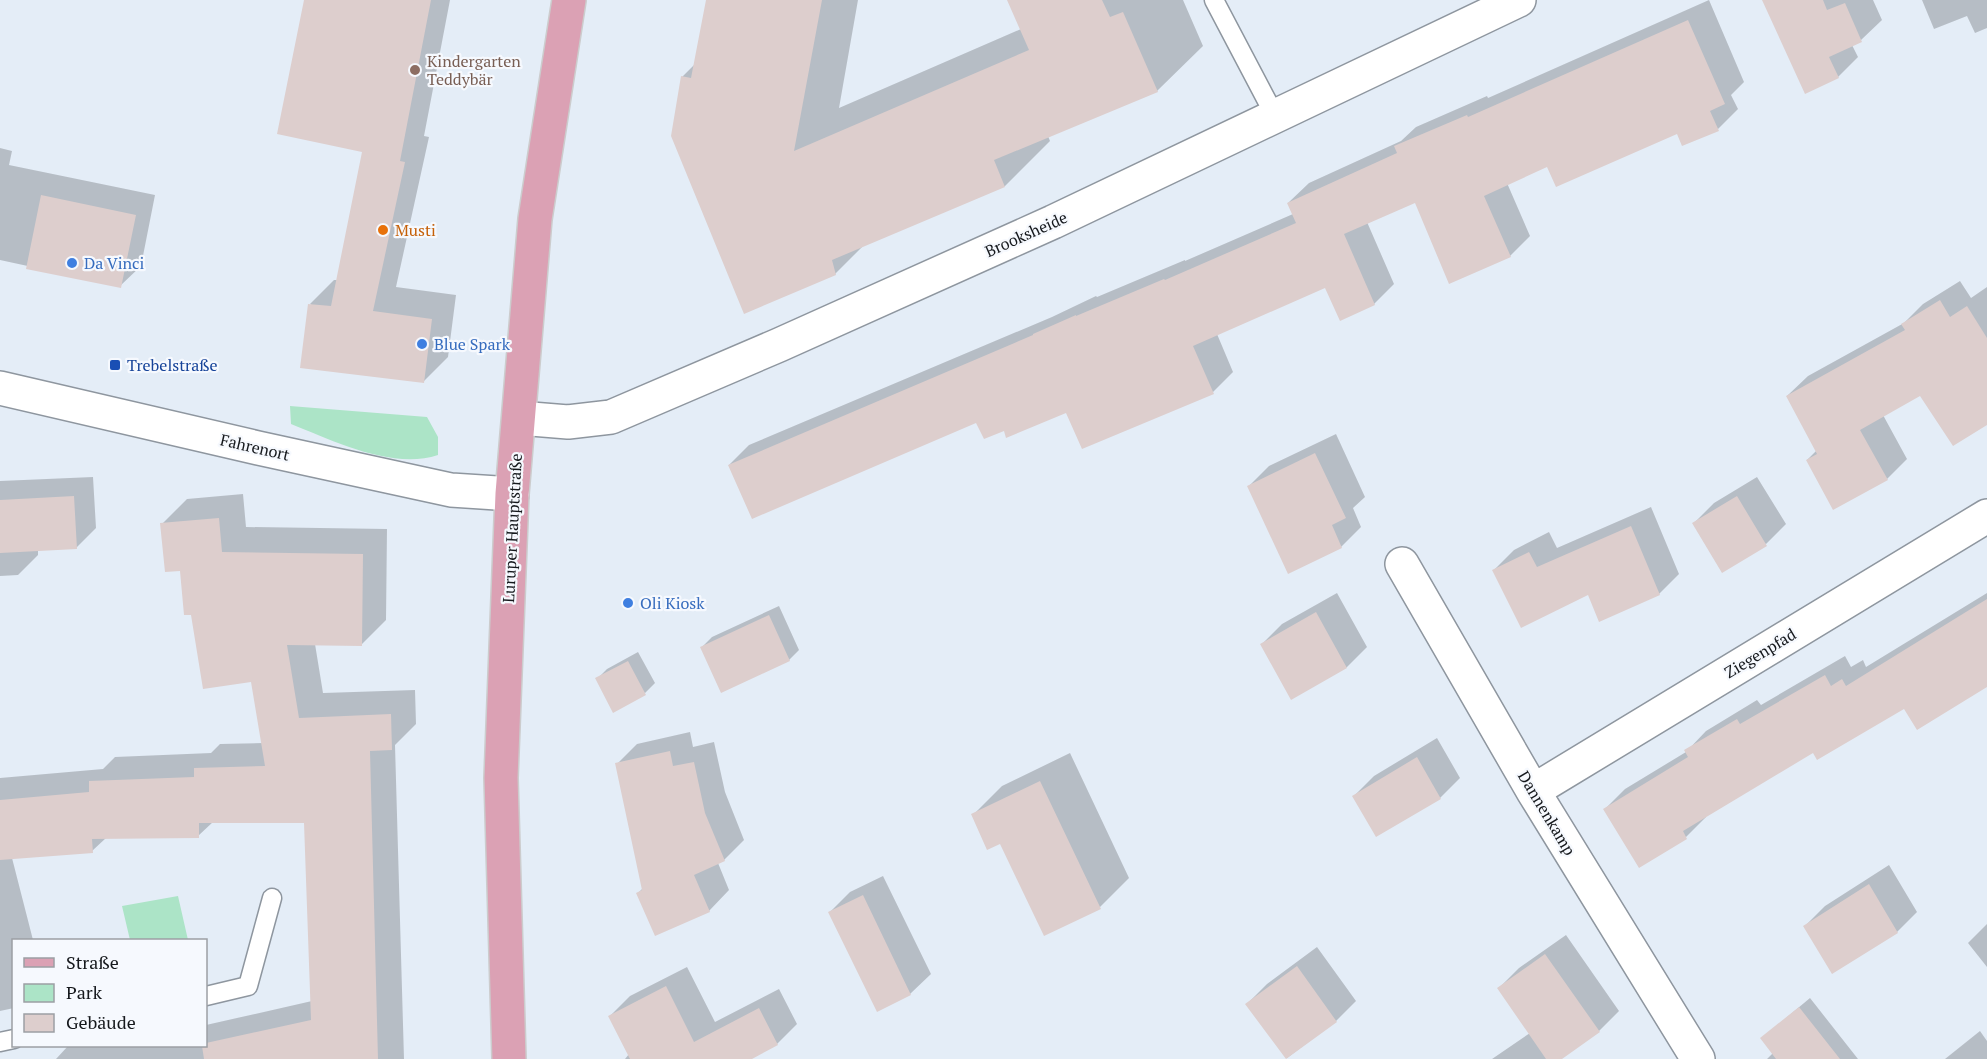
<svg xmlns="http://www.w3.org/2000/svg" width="1987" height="1059" viewBox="0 0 1987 1059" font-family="'PT Serif',serif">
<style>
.green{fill:#ace4c7}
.shadow{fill:#0003}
.building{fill:#ddcecd}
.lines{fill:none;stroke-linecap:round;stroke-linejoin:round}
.service-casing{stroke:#8e969f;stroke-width:21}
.minor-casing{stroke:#8e969f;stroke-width:36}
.tertiary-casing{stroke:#8e969f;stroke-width:36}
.primary-casing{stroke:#cccccd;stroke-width:36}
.service{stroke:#fff;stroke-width:18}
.minor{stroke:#fff;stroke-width:33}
.tertiary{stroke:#fff;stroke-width:33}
.primary{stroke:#dba1b4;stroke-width:33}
.education-dot{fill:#8d6e63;stroke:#f6f9fe;stroke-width:2}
.food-dot{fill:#e8710a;stroke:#f6f9fe;stroke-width:2}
.shop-dot{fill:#3f7fe0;stroke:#f6f9fe;stroke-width:2}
.transit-dot{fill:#1a4fb4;stroke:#f6f9fe;stroke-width:2}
.labels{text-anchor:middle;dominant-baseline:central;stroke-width:4.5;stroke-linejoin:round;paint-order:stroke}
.education-label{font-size:16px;fill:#785e54;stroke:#f6f9fe;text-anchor:start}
.food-label{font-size:16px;fill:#c56008;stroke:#f6f9fe;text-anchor:start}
.street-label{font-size:16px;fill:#15181c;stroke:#f6f9fe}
.shop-label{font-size:16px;fill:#366cbe;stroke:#f6f9fe;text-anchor:start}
.transit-label{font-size:16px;fill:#164399;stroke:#f6f9fe;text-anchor:start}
</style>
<rect width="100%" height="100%" fill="#e4edf7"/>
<path class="green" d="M290,406L427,417L438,437V455C392,470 334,441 291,424Z
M178,896L188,940H130L122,906Z"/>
<path class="shadow" d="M305,0H450L424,136L429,137L396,287L456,295L448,357L423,382L310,304L334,280H337L364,151Z
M707,0H858L839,108L1021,29L1009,0H1183L1203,46L1157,91L1048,136L1050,141L1005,186L864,245L835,274L682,77L696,63Z
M1709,0L1744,82L1731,95L1738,109L1718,129L1678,132L1548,165L1507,183L1530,236L1510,256L1415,201L1367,222L1394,284L1374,304L1326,286L1217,334L1233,372L1213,392L1067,411L1005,429L977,421L729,465L749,445L1052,317L1096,296L1097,297L1185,260V261L1293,214L1288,203L1309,183L1401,141L1416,127L1487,96L1488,98Z
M1764,0H1873L1882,20L1861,40L1852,45L1858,57L1838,77Z
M1922,0H1987V28L1975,33L1967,16L1934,29Z
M0,148L12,151L9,165L155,195L141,266L120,286L0,260Z
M1960,281L1971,298L1987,287V423L1921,393L1883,415L1907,459L1887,479L1807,460L1817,450L1787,396L1808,376L1904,323L1923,304Z
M1336,434L1365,497L1353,508L1361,527L1341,547L1249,486L1269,466Z
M93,477L96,528L76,548L38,550V555L18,575L0,576V481Z
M1757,477L1786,524L1766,544L1694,523L1714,503Z
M243,494L246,527L387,529L386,620L361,645L315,644L323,693L415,690L416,724L395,745L404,1059H56L68,1046H206V1025L312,1001L305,821L213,822L198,836L106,838L92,851L12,858L33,940H14V1008L0,1011V778L103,769L115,757L211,753L220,744L263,743L253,680L192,613L182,569L162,524L187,499Z
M1651,507L1679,574L1659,594L1588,593L1494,570L1514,550L1549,532L1557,548Z
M1337,593L1367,647L1347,667L1291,698L1262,644L1282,624Z
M1987,593V685L1905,707L1814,751L1705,816L1706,817L1686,837L1605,809L1625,789L1686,752L1706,731L1757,700L1761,705L1845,656L1851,667L1863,660L1866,667Z
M779,606L799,650L789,660L702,647L712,637Z
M638,652L655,683L645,693L597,679L607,669Z
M690,732L693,747L714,742L725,792L744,840L724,860L718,863L729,890L709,911L638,893L643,888L617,764L637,744Z
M1437,738L1460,778L1440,798L1354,796L1374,776Z
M1070,753L1129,878L1100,907L1045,934L1000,842L973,815L1002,786Z
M1889,865L1917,912L1897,932L1833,972L1805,926L1825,906Z
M883,876L931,974L910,994L830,912L850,892Z
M1987,924V967L1968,943Z
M1566,935L1619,1011L1599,1031L1559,1059H1492L1530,1033L1499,988L1519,968Z
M1317,947L1356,1001L1336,1021L1287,1058L1247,1004L1267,984Z
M687,967L715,1022L779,989L797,1024L777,1044L748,1059H625L629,1054L610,1016L630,996Z
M1810,998L1858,1059H1767L1773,1053L1762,1038Z
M1980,1031L1987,1041V1059H1945Z"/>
<path class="building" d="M304,0H431L400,161L405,162L373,311L432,319L424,383L300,368L308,304L331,306L362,152L277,134Z
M706,0H822L794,151L1029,50L1007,0H1102L1110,17L1123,12L1158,92L994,160L1005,187L832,260L836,275L744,314L671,136L681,76L691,78Z
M1762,0H1823L1827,10L1845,3L1862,42L1829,57L1839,78L1805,94Z
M1688,20L1725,104L1710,111L1719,131L1682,146L1677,134L1556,187L1547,167L1484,196L1511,257L1449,284L1415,203L1344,234L1375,305L1340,321L1325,288L1193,346L1214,394L1082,449L1066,413L1006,438L1004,431L984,439L976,423L752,519L728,465L1033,335V334L1076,315V316L1164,279L1165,280L1296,223L1287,203L1397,153L1394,146L1467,115L1468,117Z
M41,195L136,215L121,288L26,269Z
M1940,300L1950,317L1967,306L1987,338V425L1953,446L1920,396L1860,430L1888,480L1833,510L1806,460L1817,454L1786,396L1905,330L1901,324Z
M1315,453L1346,518L1332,525L1342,548L1288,574L1247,486Z
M74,496L77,549L0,553V500Z
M1737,496L1767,546L1722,573L1692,523Z
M219,518L222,552L363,554L362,646L287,645L299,718L391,714L392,750L370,751L378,1059H204L202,1046H206V1043L311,1020L304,823H199V838L92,839L93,853L0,860V800L89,792V781L194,777V768L265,766L251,682L203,689L191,615H184L180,571L165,572L160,523Z
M1631,526L1660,595L1599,622L1588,595L1521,628L1492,570L1529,552L1537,567Z
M1987,599V687L1917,730L1904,709L1817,760L1813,753L1683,831L1687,839L1639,868L1603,809L1688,757L1684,750L1737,719L1740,724L1825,675L1831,686L1842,679L1846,686Z
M1316,612L1347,668L1291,700L1260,644Z
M769,615L790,661L721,693L700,647Z
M628,661L646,695L613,713L595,678Z
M670,751L673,766L694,762L705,813L725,861L694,875L710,912L655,936L636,893L642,890L615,763Z
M1417,757L1441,799L1376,837L1352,796Z
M1040,781L1101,909L1044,936L1000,844L987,850L971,814Z
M1869,884L1898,933L1832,974L1803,926Z
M863,895L911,995L877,1012L828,912Z
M1545,954L1600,1032L1562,1059H1546L1497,988Z
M1297,966L1337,1022L1286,1059L1245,1004Z
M666,986L694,1042L759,1008L778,1045L752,1059H630L608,1016Z
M1799,1007L1840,1059H1776L1760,1038Z"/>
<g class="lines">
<g class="service-casing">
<path id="service" d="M1214,0L1275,116
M206,996L248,986L272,898
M0,1042L14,1039"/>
</g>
<g class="minor-casing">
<path id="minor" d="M519,418L568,422L611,417L779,345L1053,222L1519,0
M1402,564L1533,791L1698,1059
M1533,791L1987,516"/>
</g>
<g class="tertiary-casing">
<path id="tertiary" d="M0,388L258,448L451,490L512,494"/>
</g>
<g class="primary-casing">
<path id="primary" d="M509,1059L501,778L512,494L535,219L569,0"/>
</g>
<use href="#service" class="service"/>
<use href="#minor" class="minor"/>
<use href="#tertiary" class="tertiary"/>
<use href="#primary" class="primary"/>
</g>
<circle class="education-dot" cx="415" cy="70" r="6"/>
<circle class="food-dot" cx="383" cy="230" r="6"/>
<g class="shop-dot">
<circle cx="72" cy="263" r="6"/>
<circle cx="422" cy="344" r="6"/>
<circle cx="628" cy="603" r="6"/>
</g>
<rect class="transit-dot" x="109" y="359" width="12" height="12" rx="3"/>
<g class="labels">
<g class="education-label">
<text x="427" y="61">Kindergarten<tspan x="427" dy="18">Teddybär</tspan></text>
</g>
<g class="food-label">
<text x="395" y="230">Musti</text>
</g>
<g class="street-label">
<text transform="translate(1026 234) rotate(-24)">Brooksheide</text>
<text transform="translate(255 447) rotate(13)">Fahrenort</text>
<text transform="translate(512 528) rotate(-87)">Luruper Hauptstraße</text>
<text transform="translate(1760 653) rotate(-31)">Ziegenpfad</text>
<text transform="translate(1547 813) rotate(59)">Dannenkamp</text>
</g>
<g class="shop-label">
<text x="84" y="263">Da Vinci</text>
<text x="434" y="344">Blue Spark</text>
<text x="640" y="603">Oli Kiosk</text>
</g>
<g class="transit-label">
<text x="127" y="365">Trebelstraße</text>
</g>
</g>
<rect x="12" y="939" width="195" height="108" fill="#f6f9fe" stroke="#9c9fa4" stroke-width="1.5"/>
<rect x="24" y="958" width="30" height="9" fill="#dba1b4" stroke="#9c9fa4" stroke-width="1.5"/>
<text x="66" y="969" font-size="18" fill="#15181c">Straße</text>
<rect x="24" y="984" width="30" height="18" fill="#ace4c7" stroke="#9c9fa4" stroke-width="1.5"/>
<text x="66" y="999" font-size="18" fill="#15181c">Park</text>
<rect x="24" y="1014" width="30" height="18" fill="#ddcecd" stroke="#9c9fa4" stroke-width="1.5"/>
<text x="66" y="1029" font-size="18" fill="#15181c">Gebäude</text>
</svg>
